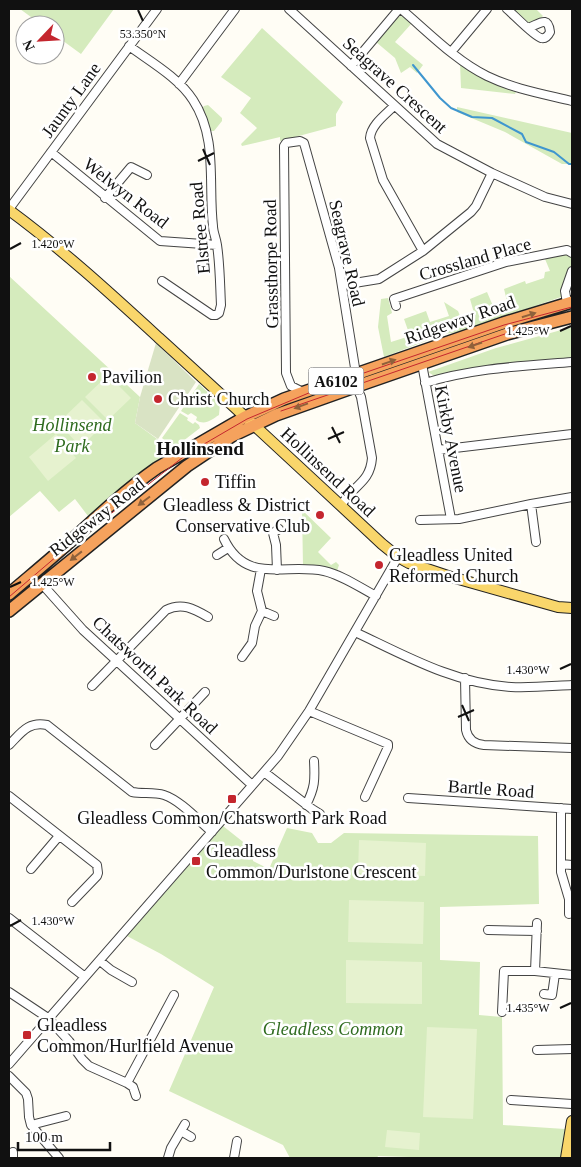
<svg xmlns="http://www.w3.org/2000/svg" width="581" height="1167" viewBox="0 0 581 1167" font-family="'Times New Roman',serif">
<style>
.green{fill:#d5ebbd}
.cemetery{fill:#d9e3c4}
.pitch{fill:#e6f2cf}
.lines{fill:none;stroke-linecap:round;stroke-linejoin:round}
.stream{stroke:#3f96cf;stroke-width:2}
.minor-casing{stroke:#444;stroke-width:10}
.major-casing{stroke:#222;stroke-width:12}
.highway-casing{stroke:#222;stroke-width:14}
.minor{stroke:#fff;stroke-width:8}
.major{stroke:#f9d66b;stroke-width:10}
.highway{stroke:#f5a25d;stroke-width:11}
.tram{stroke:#c4262e;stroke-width:1}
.oneway{fill:#8e613b}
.ticks{fill:none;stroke:#111;stroke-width:2}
.poi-dot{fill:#c4262e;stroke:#fff;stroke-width:2}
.labels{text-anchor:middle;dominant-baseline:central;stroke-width:5;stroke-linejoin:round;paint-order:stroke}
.shield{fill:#fff;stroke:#585858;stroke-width:1}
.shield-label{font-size:16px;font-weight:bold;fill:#111}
.street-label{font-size:18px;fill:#111;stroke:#fff}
.poi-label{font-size:18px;fill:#111;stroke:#fff;text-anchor:start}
.park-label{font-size:18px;font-style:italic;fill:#2f6b1f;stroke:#fff}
.neighbourhood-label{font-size:19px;font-weight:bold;fill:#111;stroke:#fff}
.ticks-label{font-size:12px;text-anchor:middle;fill:#111;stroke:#fff;stroke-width:5;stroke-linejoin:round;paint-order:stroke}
</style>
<rect width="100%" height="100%" fill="#fffdf5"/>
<path class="green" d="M20,9H114L81,54L55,35V25H42Z
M513,9H536L543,16L541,18L529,23Z
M401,16L405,17L412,23L395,42L423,65L417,73L410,67L401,73L395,58L376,42L396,18Z
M262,28L343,102L336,114V126L280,141V137L242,146L241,144L257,128L240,113L251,98L221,77Z
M460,63L517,90L515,94L461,88Z
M208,105L222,118V121L214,131H211L209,129L202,109L204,106Z
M457,107L572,133V164H562L505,132L457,112Z
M569,252L572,254V264L564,279L561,297L459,332L444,334L384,357L378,327L381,299L388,298L392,313L387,316L391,342L410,336L404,319L426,311L430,322L449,316L444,302L458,311L460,316L474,313L470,299L487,292L493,306L507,301L504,289L525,281L526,284L544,278L545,272L550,271L545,259Z
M9,276L140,397L135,423L171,449L88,516L75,499L59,512L40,491L9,517Z
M572,327V358L451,372L436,377L428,372L496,348Z
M199,384L220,404L219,415C211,420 205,426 196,420L197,417L191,413L188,415L181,411Z
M180,413L188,418L187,420L193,424L195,422L199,425L200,428L174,448L162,438Z
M302,510L331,538L318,552L331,565L336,562L339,565L337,571L318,566H303Z
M223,826L252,849L253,861L269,869L287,828L312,833L318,843H331L344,833L538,836L539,904L440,907V960L480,962L479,1015L502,1017L503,1125L565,1129L562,1158H441L378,1156L377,1158H290L283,1145L169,1091L214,987L161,954L127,936Z"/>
<path class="cemetery" d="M156,343L196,382L158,439L135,423L140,397Z"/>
<path class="pitch" d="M108,375L131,398L108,420L85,397Z
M82,400L105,423L81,447L58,423Z
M56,434L76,458L48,481L29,457Z
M359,840L426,843L425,876L358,873Z
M349,900L424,902L423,944L348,942Z
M346,960L422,962V1004L346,1003Z
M427,1027L477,1029L473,1119L423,1117Z
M387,1130L420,1133L419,1150L385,1147Z"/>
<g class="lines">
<path class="stream" d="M413,65L440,98L451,108L472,117L492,118L522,134L526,142L554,152L569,164H572"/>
<g class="minor-casing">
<path id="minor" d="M289,9L437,144L492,173L545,197L572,204
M401,9C427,31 456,61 487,76C514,89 543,94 572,101
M507,9C513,14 535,37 541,38C545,39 548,36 550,32C548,14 538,25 528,28
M129,46C151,62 179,78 193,100C218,138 208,184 213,226C213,232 216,238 217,245C220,265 220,285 221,305L219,313L216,315H212L162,281
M452,51L487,9
M351,66L399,9
M179,84L235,9
M394,106C385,115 371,125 370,138L383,180L423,251
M51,152L160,241L217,245
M105,198L131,167L147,175
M9,209L157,9
M342,285L379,279L423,251L471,212L476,206L492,173
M567,303L565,291L572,271
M396,306L394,299L506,262L567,250L572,253
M422,364L451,519
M425,383C473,368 523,366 572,362
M303,392L291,386L286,373L284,146L286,143L300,141L304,143L339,268L356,374
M438,450L572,434
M531,504L536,542
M341,506C352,485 370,484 372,458L361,397L358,390L352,388
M420,520L459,519L531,504L572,497
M224,539C246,585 285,563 324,571C342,575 359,587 376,596
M217,555L228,548
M277,570L276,545L273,533L279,529
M41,583L83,630L252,785
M262,611L274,616
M355,632C404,655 455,684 511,687C531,688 552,686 572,685
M242,657L252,643L255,626L262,611L257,591L261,569
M465,678L466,730C468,739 474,744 484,745L572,748
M92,686L166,610C182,602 194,609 208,617
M309,711L388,744V747L365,797
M9,745C21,733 28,721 47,725L132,792C142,794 154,792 164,795C180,800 199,821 212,832
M155,745L205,692
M264,772L312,809L320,814
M9,796L97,865L98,873L97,876L72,902
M408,798L572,809
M306,805C315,788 315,780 314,761
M561,808V872L569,899V914
M561,864L572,865
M31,869L59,836
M9,918L85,977
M488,930L537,931
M100,961L111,970L132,982
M535,971L537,923
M9,992L48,1018L69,1041L82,1059L89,1066L127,1083L174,995
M544,994L552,995L555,974
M502,1012L504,971H535L572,975
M537,1050L572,1049
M9,1064L278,756L309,711L398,557
M9,1076L26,1093L28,1099L29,1117L31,1125L59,1158
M127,1083L133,1087L136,1096
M511,1100L572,1104
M31,1125L66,1116
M181,1131L191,1137
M13,1152V1158
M168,1158L171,1148L185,1124
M234,1158L237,1141"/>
</g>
<g class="major-casing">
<path id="major" d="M9,210C62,249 111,294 159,338C234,406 308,475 382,544L398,557L409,563L448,576L558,607L572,608
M566,1158L572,1121"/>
</g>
<g class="highway-casing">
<path id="highway" d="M9,594C30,576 52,558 73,539C100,514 127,489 157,468L245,417L284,399L503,323L572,302
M9,611L187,466L232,436L276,415L366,383L507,334L572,317"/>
</g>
<use href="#minor" class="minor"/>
<use href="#major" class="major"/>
<use href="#highway" class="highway"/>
<path class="tram" d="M281,411L531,325
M9,597L57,556L187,454L247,419L323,387L504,325L572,307"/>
</g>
<defs><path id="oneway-solid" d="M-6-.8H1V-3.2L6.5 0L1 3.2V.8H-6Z" transform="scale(1.25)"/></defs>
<g class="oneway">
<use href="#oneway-solid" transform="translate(529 315) rotate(-18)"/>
<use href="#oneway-solid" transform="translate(475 345) rotate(161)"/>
<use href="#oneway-solid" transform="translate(389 362) rotate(-19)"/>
<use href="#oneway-solid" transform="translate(301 406) rotate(160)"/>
<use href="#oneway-solid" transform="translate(144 501) rotate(143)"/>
<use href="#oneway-solid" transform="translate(76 556) rotate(142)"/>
</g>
<path class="ticks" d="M138,10L143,21M203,149L210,165M198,161L214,153M10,249L21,243M560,331L571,326M332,427L340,443M328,439L344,432M10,587L21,582M560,669L571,664M462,705L469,721M458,717L474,710M10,926L21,920M560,1008L571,1003"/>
<g class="poi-dot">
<circle cx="92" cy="377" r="5"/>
<circle cx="158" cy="399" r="5"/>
<circle cx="205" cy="482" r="5"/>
<circle cx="320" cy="515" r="5"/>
<circle cx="379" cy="565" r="5"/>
<rect x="227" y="794" width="10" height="10" rx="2.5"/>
<rect x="191" y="856" width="10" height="10" rx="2.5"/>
<rect x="22" y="1030" width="10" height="10" rx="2.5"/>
</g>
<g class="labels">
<rect class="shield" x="308.5" y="367.5" width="55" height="27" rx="4"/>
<g class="shield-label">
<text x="336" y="381">A6102</text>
</g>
<g class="street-label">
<text transform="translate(395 85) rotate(42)">Seagrave Crescent</text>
<text transform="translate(71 100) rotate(-54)">Jaunty Lane</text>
<text transform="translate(126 193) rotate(38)">Welwyn Road</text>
<text transform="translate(200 228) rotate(-95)">Elstree Road</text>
<text transform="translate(347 253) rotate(77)">Seagrave Road</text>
<text transform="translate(475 259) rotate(-16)">Crossland Place</text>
<text transform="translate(271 264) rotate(-91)">Grassthorpe Road</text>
<text transform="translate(460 320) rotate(-19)">Ridgeway Road</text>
<text transform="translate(451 439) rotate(79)">Kirkby Avenue</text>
<text transform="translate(328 472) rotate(43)">Hollinsend Road</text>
<text transform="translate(97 517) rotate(-38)">Ridgeway Road</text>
<text transform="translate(155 675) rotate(43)">Chatsworth Park Road</text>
<text transform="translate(491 789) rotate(4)">Bartle Road</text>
</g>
<g class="poi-label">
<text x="102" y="377">Pavilion</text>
<text x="168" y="399">Christ Church</text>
<text x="215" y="482">Tiffin</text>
<text x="310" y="505" text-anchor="end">Gleadless &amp; District<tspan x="310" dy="21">Conservative Club</tspan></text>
<text x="389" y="555">Gleadless United<tspan x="389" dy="21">Reformed Church</tspan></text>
<text x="232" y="818" text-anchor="middle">Gleadless Common/Chatsworth Park Road</text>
<text x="206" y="851">Gleadless<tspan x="206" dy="21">Common/Durlstone Crescent</tspan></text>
<text x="37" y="1025">Gleadless<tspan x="37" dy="21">Common/Hurlfield Avenue</tspan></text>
</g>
<g class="park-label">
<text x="72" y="425">Hollinsend<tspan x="72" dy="21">Park</tspan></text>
<text x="333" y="1029">Gleadless Common</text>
</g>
<g class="neighbourhood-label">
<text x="200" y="448">Hollinsend</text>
</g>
</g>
<g class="ticks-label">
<text x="143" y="38">53.350°N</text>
<text x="53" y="248">1.420°W</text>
<text x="528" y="335">1.425°W</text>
<text x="53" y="586">1.425°W</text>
<text x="528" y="674">1.430°W</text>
<text x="53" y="925">1.430°W</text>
<text x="528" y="1012">1.435°W</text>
</g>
<rect width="581" height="1167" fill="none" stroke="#111111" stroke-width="20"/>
<g transform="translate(40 40) rotate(245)"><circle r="24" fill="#ffffff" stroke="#a0a0a0"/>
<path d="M0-4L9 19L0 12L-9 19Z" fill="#c4262e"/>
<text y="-8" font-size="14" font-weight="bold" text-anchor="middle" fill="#111111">N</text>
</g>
<path d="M18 1142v8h92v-8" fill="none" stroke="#111111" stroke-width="2.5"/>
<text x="25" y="1142" font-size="15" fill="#111111" stroke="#ffffff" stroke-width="4" paint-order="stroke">100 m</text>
</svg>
